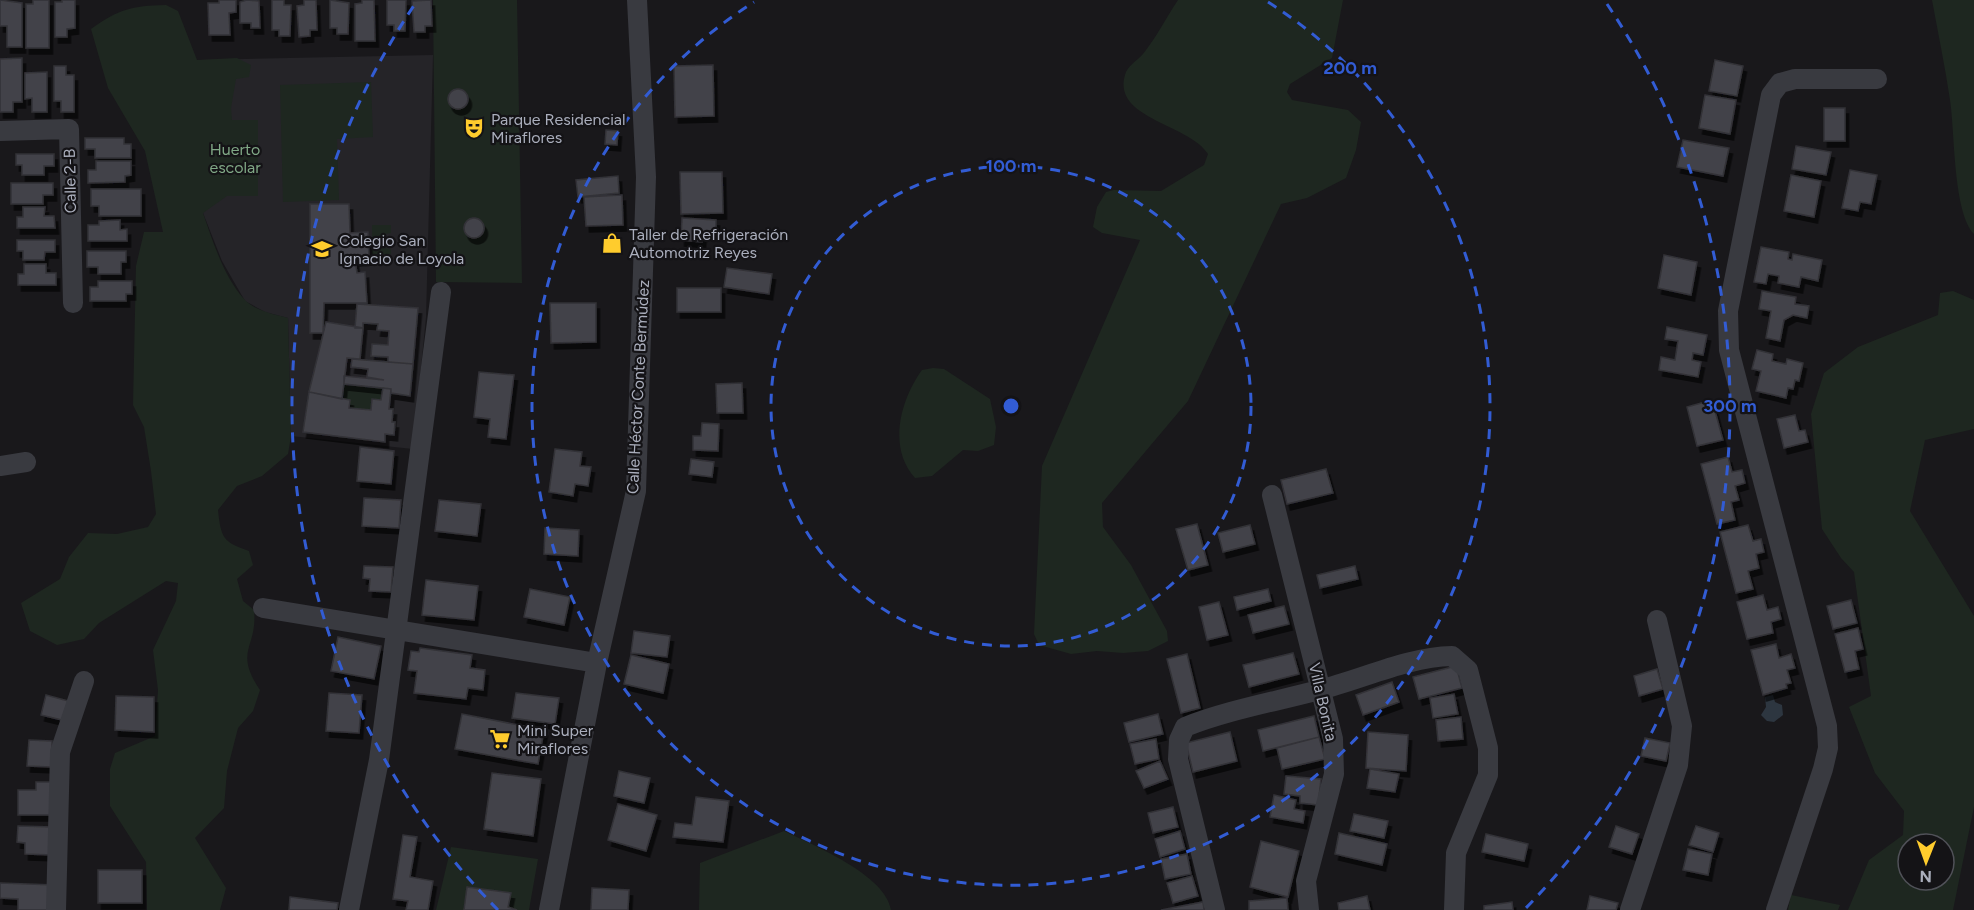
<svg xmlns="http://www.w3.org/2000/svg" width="1974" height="910" viewBox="0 0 1974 910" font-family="Figtree,sans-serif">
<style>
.built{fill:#252428}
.green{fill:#1e2720;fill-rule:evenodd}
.water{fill:#2d3640}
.building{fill:#434348;stroke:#333237;stroke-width:1.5;filter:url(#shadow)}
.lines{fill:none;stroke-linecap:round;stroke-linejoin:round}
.minor{stroke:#393a40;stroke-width:20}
.ring{fill:none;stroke:#325cd4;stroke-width:3;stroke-dasharray:10 8}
.labels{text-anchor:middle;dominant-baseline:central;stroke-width:4.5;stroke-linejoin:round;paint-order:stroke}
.poi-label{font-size:16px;fill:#aaaebc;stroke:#141316;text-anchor:start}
.park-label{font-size:16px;fill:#80a886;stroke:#141316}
.street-label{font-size:16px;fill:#aaaebc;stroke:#141316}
.centre{fill:#325cd4;stroke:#141316;stroke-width:3}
.ring-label{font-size:18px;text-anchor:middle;font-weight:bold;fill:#325cd4;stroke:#141316;stroke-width:4.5;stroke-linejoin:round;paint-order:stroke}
</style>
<defs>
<filter id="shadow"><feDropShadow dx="3.5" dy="6" stdDeviation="0" flood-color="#0009"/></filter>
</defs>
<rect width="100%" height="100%" fill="#19181b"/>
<path class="built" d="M433,55L426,317L413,449L291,436L288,318L265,312L245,301L222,261L203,213L197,60Z"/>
<path class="green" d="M433,0H517L522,283L436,282Z
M1178,0H1343L1332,58L1290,84L1287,92L1292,100L1348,110L1361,122L1356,150L1346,178L1307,198L1281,204L1188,401L1102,503L1103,527L1131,565L1167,631L1168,641L1148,651L1123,653L1097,651L1071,654L1039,645L1034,634L1042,466L1140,240L1102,233L1093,227L1097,207L1106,192L1114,190L1161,191L1204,165L1208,154C1190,124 1112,119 1125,75C1127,66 1137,61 1143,54C1156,38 1166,18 1178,0Z
M1932,0H1974V234C1953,212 1955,132 1950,100C1945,66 1938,33 1932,0Z
M166,5L178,11L197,60L237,58L251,65L249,77L236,79L231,108L232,120H258V196H227L203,213C213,242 224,277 244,299C255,311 273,314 288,318L291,436L288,454L262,476L237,486L218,510C221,538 223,542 249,551L253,565L237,579L243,601L254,610C258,648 233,650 260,690L253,711L238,728L227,771L224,808L195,838L226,888L220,910H147L146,862L110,806V769L115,753L155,736L158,690L153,650L176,601L178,583L166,581L99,623L84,639L57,645L30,631L21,603L60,579L69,557L88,533L117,534L148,527L156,514L151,471L144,427L133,405L136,266L144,232H163L145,151L108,88L91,29C119,9 131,6 166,5Z
M371,82L373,137L337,139L339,200L283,202L280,85Z
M372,225H391V233L385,234V248L391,249V254H372Z
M1953,291L1974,300V429L1925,440L1910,511L1974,616V807L1953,910H1848L1869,860L1903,835L1904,811L1875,773L1849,707L1871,696L1854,572L1841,558L1822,529L1811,414L1824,373L1858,347L1938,315L1940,293ZM1908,844H1944V880H1908Z
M317,360L346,364L344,384L383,388L381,400L372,399L371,410L349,408L350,400L342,399V396L309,392Z
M933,368L944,369L990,399L996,427L994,445L978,451L963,450L932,476L915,478C887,447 901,399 922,370Z
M784,831C813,845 886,875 891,910H699L700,863Z
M451,847L538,859L529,910H436Z
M1791,895L1840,905L1838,910H1788Z"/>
<path class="water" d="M1773,695L1775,702L1782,705L1783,715L1774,722L1767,721L1761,715L1766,707L1765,697Z"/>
<path class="building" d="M0,0L22,3V47H7V26H0Z
M33,0H49V48H26V4H33Z
M62,0H75V28L67,29V37H55V2H62Z
M219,0H236V12L229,13L230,35H209L208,3H219Z
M247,0L259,1L260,28H251V23H240V2Z
M272,0H284V5H291L290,36H279V30H272Z
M304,0H316L317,30H310V36L299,37L297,6L304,5Z
M330,0L349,3L348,34H337V28H330Z
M362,0H374L375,41H355V4L362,3Z
M387,0H406L405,31H394V25H387Z
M431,0L432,26H425V32H414L412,1Z
M22,58V102H13V112H0V59Z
M1715,60L1743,66L1737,96L1709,91Z
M713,65L714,116L675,117L674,66Z
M54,66H66V75H74V112H61V101H54Z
M47,72V112H32V98L25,99V73Z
M448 99a10 10 0 1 1 20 0a10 10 0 1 1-20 0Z
M1705,95L1736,100L1730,134L1699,128Z
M1824,108H1845V141H1824Z
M606,130L618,131L617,145L605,144Z
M85,138H124V144H131V158H95V149H85Z
M1683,140L1729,148L1723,176L1677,167Z
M1796,146L1831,152L1826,175L1792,169Z
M16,154H54V166H44V175H22V165H16Z
M96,161H131V175L125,176V182L88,183V170H96Z
M1850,170L1877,175L1871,204L1860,202L1858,211L1842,208Z
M680,172H722L723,213L681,214Z
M1791,175L1821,181L1814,217L1784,211Z
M618,176L619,193L578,197L576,180Z
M11,183H53V195H43V204H11Z
M91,189H141V216H99V206H91Z
M622,195L623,225L586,226L584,197Z
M310,204H349L350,233L368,232L369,259L355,260L357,273L365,272L367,303H324L323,333H310Z
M23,207H45L44,216H54L55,228H17V217H23Z
M682,218L716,220V234L703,233L702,242L681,240Z
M464 228a10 10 0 1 1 20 0a10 10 0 1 1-20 0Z
M120,220V230L127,229V241H88V225H99V221Z
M17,240H55V252H45L44,260H23V251H17Z
M1761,247L1789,252L1788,259L1792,260L1793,254L1822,260L1818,281L1801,277L1799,287L1778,283L1779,276L1768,274L1766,284L1754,282Z
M87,251H126V262H121V274H98V267H87Z
M1664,255L1697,262L1691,295L1658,288Z
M24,264H46V273H56V285H18V274H24Z
M727,268L772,274L769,294L724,287Z
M98,281H132V294H126V301H90V287H98Z
M677,288H721V312H677Z
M1762,291L1796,297L1795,304L1809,306L1807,318L1793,315L1784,320L1780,341L1766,338L1771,311L1759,309Z
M550,303H596V342L551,343Z
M357,304L418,308L413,364L388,362V357L371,356L372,344L388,345L389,331L377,330L378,324L363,323V328H355Z
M326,322L363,328L360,359L347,358L342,399L309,392Z
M1667,327L1707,335L1703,355L1693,353L1692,360L1701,362L1698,377L1659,370L1661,357L1675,360L1678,341L1665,339Z
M1757,350L1773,354L1772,361L1786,364L1787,359L1803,363L1799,381L1795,380L1793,389L1788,388L1786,398L1756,391L1761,371L1752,369Z
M352,359L413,364L410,396L391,393V389L344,384V376L384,380L367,377L368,369L351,367Z
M479,372L514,375L506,439L488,437L490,419L474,417Z
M742,383L743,413H717L716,384Z
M383,388L391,389L389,409H393L392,422H395L394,435L385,434V442L303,432L309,392L350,400L349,408L371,410L372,399L381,400Z
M1712,400L1723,440L1697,446L1687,407Z
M1795,415L1799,431L1805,430L1808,442L1784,448L1777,419Z
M702,423L719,424L718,451L693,450V436H701Z
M360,447L394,451L391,484L357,481Z
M555,449L582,452L580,466L591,467L588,486L575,484L573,496L549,492Z
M1728,457L1732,472L1742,470L1745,483L1735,486L1739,500L1731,502L1735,520L1717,524L1701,464Z
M691,459L714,462L712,477L689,474Z
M1326,469L1333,493L1287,504L1281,480Z
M364,498L401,500L399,528L362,526Z
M439,500L481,504L477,536L435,531Z
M1197,524L1208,565L1188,570L1176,529Z
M1250,525L1255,544L1223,552L1218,533Z
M1748,525L1753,541L1761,539L1764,552L1756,554L1759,568L1748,571L1753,589L1736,593L1720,532Z
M545,528L579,530L578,556L544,554Z
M364,566L393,567L391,592L369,591L370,579L363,578Z
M1355,566L1358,579L1320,588L1317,575Z
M426,580L478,586L474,620L422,615Z
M530,589L570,597L564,625L524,617Z
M1268,589L1271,601L1237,610L1234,597Z
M1763,595L1767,610L1778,607L1781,619L1771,622L1773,633L1747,639L1737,602Z
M1851,600L1857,623L1833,629L1827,606Z
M1219,602L1228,635L1207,640L1199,607Z
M1284,606L1289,624L1253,633L1248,615Z
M1858,628L1863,649L1855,651L1859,669L1845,672L1835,634Z
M634,631L670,636L667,657L631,653Z
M338,637L381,646L374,679L331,671Z
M1776,644L1779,658L1791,654L1795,668L1787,670L1791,683L1786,684L1787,688L1763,695L1751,650Z
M420,648L472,655L470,668L485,670L483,690L468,688L466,699L414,693L417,671L408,670L411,651L419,652Z
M1293,653L1299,674L1249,687L1243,665Z
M1187,654L1200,708L1181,713L1167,659Z
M631,655L669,664L663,693L624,684Z
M1456,666L1462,688L1419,699L1413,677Z
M1657,669L1663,689L1639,696L1634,676Z
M1392,682L1399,702L1363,715L1356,695Z
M329,693L362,695L359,733L326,731Z
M516,693L559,698L555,724L512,718Z
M1454,694L1458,714L1433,718L1430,698Z
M46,695L72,702L66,721L41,715Z
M116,696L154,697V732L115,730Z
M462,714L544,730L538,764L455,749Z
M1158,714L1163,734L1129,742L1124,723Z
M1314,716L1319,737L1263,751L1258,730Z
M1461,717L1463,739L1438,741L1436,720Z
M1230,732L1237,761L1193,772L1186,743Z
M1368,732L1408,735L1406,771L1366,768Z
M1319,737L1325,759L1282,769L1277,748Z
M1645,738L1670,743L1666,761L1641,756Z
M1156,739L1159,759L1135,764L1130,744Z
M29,740L52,741L51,767L27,766Z
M1160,761L1168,779L1144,788L1136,771Z
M1370,769L1399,774L1395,792L1367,788Z
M619,771L650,778L644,803L614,796Z
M492,773L541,779L533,836L484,829Z
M1286,776L1321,779L1318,805L1300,803V796L1284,794Z
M36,782H52V815H18V790H36Z
M1274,795L1296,800L1294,809L1305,811L1303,823L1270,817Z
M696,797L729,801L723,842L673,837L675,823L692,825Z
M618,804L657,815L646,851L608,840Z
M1173,807L1178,827L1153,833L1148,813Z
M1354,814L1388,821L1384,838L1350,831Z
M18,826L54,827L53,855L25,854V843L17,842Z
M1616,826L1639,834L1632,854L1609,847Z
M1696,826L1719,833L1713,852L1689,845Z
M1180,831L1185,849L1160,857L1155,839Z
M1339,833L1387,844L1382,865L1335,854Z
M1486,834L1528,844L1524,861L1482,852Z
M403,835L417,837L410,877L433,881L428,910H406L408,901L393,899Z
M1261,841L1299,851L1288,897L1250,887Z
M1688,849L1712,854L1708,875L1683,870Z
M1187,854L1191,874L1165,879L1161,859Z
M98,870H142V903H98Z
M1192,876L1198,896L1173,903L1167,883Z
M0,883L55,885L54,910H18V899L0,898Z
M467,887L511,893L508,907L517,910H464Z
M592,888L629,890L628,910H591Z
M1367,896L1370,910H1339L1338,903Z
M1590,896L1618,903L1616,910H1587Z
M290,897L338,903L337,910H289Z
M1287,898L1288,910H1249V901Z
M1203,902L1204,910H1161Z
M1512,902L1513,910H1484V906Z"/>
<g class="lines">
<path class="minor" d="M0,131L69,129L73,303
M0,466L26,462
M1272,495L1333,739L1334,774L1306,881L1309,910
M263,608L597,663
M56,910L60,752L84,681
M349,910L379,760L441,292
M549,910L597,663L636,491L646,177L637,0
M1215,910L1178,759L1179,740L1185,727C1228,710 1274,702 1319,690C1363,679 1407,657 1452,656L1468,670L1488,748V775L1456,853L1454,910
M1630,910L1678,765L1682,726L1657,620
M1776,910L1823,769L1828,748L1827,726L1729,350L1728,311L1771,95L1780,83L1795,79H1877"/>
</g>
<g class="ring">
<circle cx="1011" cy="406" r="240"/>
<path d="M1268 2A479 479 0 1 1 754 2"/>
<path d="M498 910A719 719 0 0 1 415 4M1607 4A719 719 0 0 1 1524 910"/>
</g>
<defs>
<g id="theatre-bare" transform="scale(1.62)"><path d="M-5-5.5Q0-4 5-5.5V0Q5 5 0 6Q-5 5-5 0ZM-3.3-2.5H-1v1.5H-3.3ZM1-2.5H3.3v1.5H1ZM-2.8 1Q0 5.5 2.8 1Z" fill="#ffcc2d" stroke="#141316" stroke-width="2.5" paint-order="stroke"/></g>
<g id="shop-bare" transform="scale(1.62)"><path d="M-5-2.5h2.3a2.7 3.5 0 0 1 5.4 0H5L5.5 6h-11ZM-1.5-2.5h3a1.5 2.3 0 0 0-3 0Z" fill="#ffcc2d" stroke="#141316" stroke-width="2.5" paint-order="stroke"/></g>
<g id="school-bare" transform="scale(1.62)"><path d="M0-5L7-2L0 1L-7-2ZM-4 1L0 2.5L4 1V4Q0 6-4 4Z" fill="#ffcc2d" stroke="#141316" stroke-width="2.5" paint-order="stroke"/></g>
<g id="supermarket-bare" transform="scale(1.62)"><path d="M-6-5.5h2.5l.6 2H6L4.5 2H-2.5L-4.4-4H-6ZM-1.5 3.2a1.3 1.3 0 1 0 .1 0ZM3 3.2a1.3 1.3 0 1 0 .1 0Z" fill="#ffcc2d" stroke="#141316" stroke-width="2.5" paint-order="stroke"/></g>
</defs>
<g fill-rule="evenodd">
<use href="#theatre-bare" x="474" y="128"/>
<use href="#shop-bare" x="612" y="243"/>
<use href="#school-bare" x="322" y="249"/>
<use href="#supermarket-bare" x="500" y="739"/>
</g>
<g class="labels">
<g class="poi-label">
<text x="491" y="119">Parque Residencial<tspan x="491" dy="18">Miraflores</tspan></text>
<text x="629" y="234">Taller de Refrigeración<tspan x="629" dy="18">Automotriz Reyes</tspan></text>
<text x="339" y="240">Colegio San<tspan x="339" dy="18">Ignacio de Loyola</tspan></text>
<text x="517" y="730">Mini Super<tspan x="517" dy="18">Miraflores</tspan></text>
</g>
<g class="park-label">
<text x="235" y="149">Huerto<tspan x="235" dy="18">escolar</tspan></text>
</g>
<g class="street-label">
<text transform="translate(70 181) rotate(-91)">Calle 2-B</text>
<text transform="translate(638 387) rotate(-87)">Calle Héctor Conte Bermúdez</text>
<text transform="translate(1323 702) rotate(77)">Villa Bonita</text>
</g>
</g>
<circle cx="1011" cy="406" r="9" class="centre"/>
<g class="ring-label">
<text x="1350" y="74">200 m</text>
<text x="1011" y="172">100 m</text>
<text x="1730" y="412">300 m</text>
</g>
<g transform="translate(1926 862) rotate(181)"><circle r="28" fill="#141316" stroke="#505158" stroke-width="1.5"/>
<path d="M0-4.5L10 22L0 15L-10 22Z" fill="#ffcc2d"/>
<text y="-9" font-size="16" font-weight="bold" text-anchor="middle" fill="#aaaebc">N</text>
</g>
</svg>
